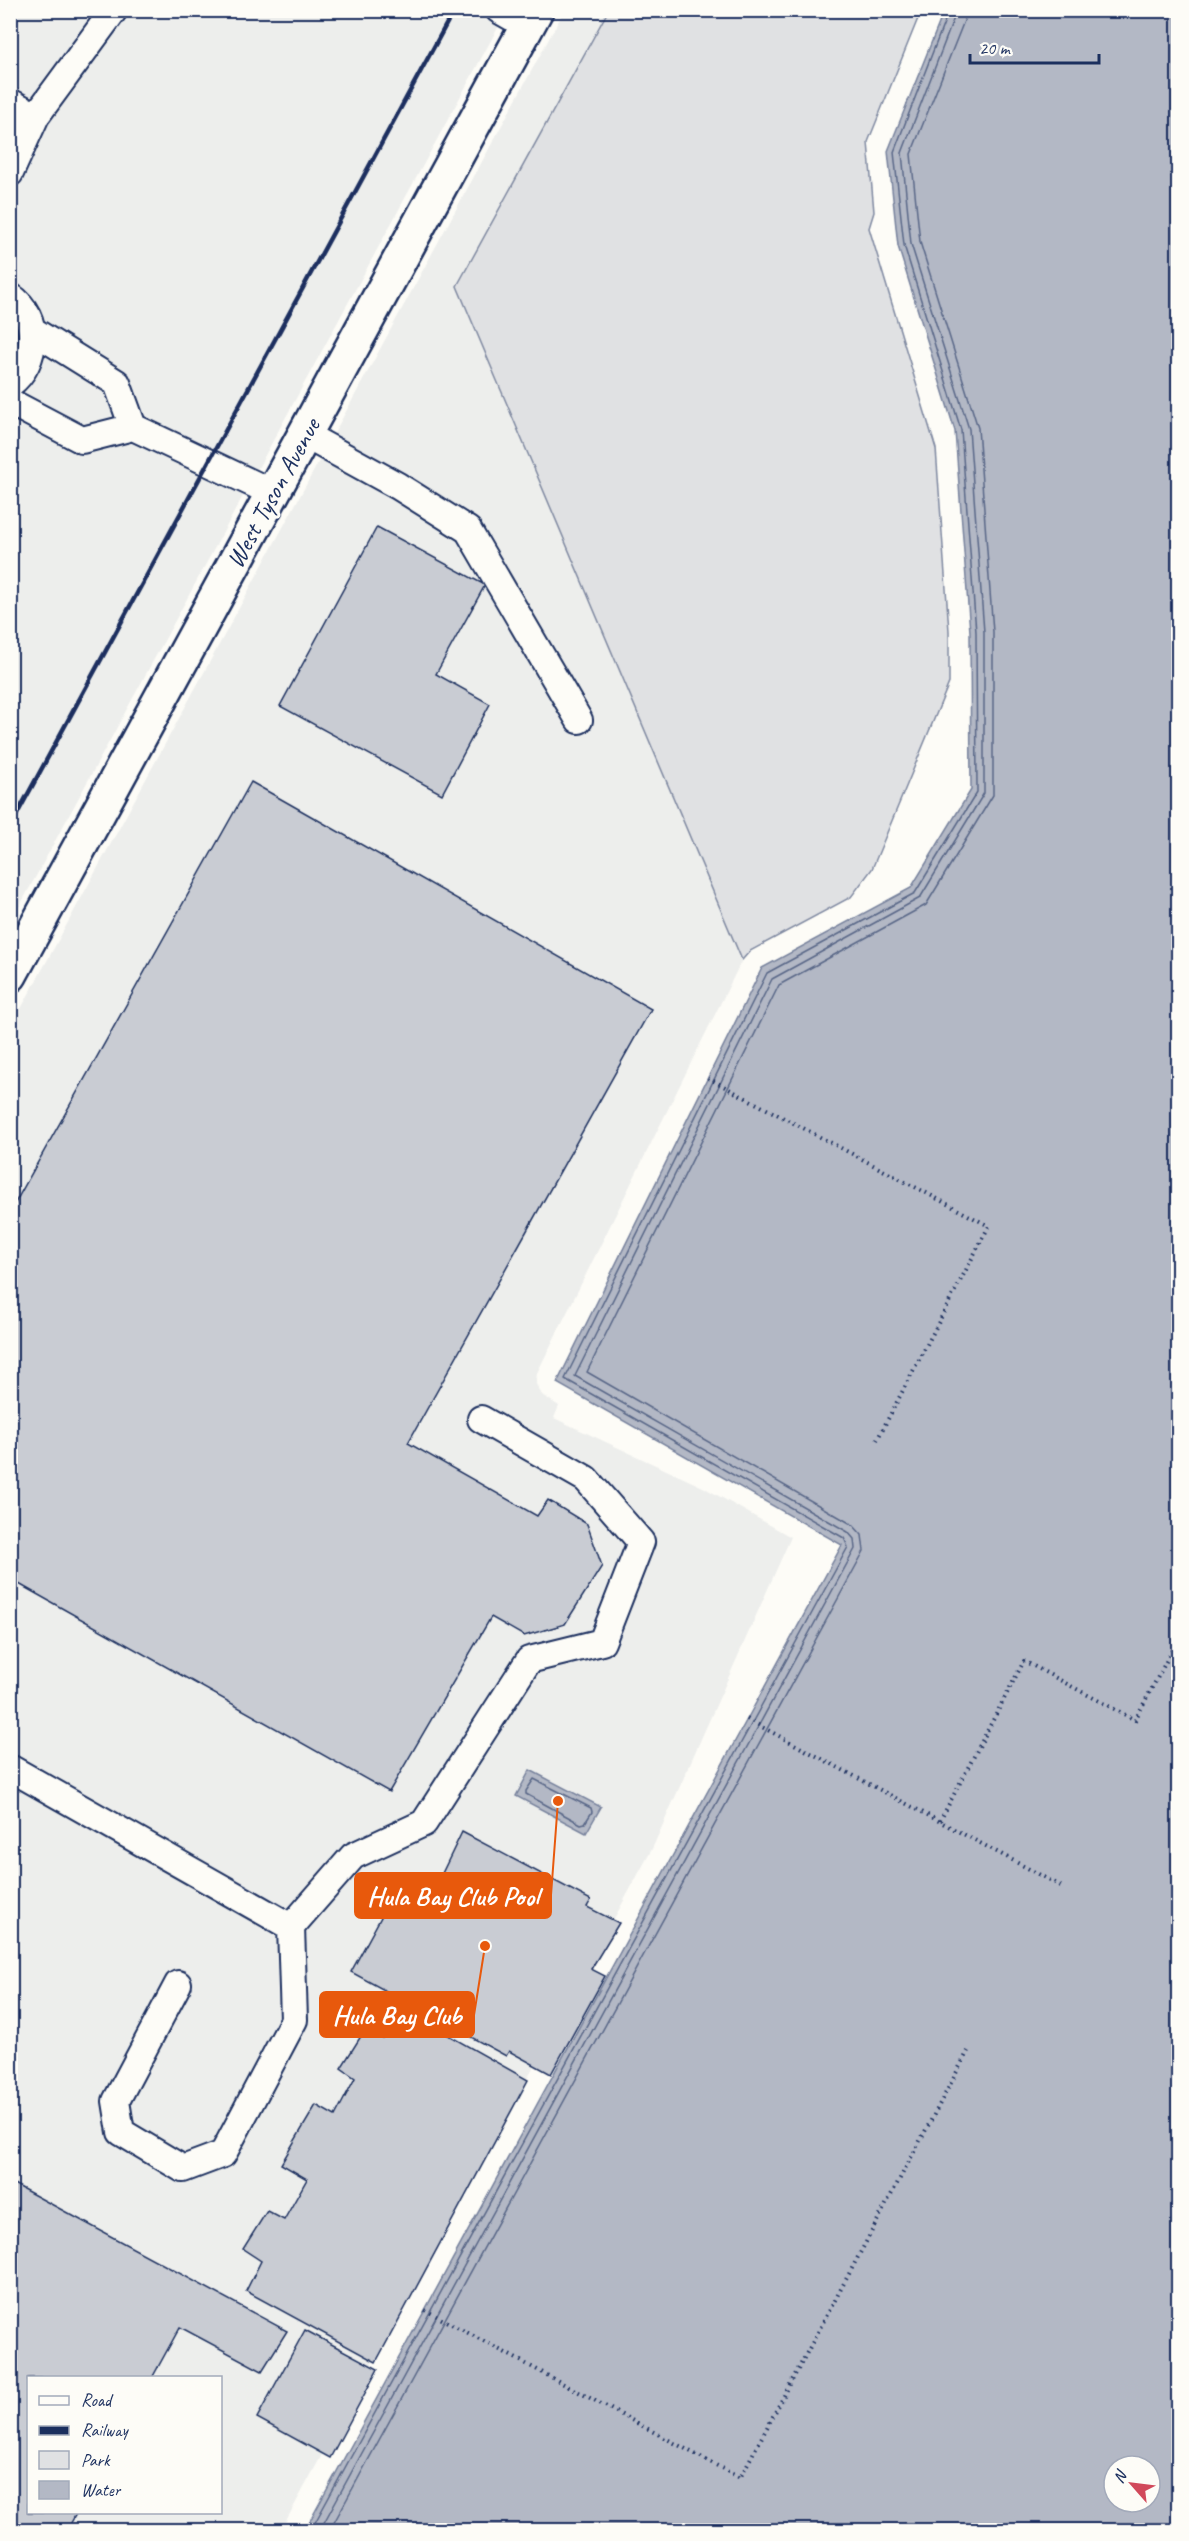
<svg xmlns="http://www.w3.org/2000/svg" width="1189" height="2541" viewBox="0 0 1189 2541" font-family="Caveat,sans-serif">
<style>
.built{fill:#edeeec;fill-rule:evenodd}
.green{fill:#e0e1e3;stroke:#7e88a0;stroke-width:1.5}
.water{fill:#b3b8c5;stroke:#76819c;stroke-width:1.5;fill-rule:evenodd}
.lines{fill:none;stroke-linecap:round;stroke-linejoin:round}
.shore{stroke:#586687;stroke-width:1.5}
.building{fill:#c9ccd3;stroke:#1b2f5e;stroke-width:1.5}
.lane-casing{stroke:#1b2f5e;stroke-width:30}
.street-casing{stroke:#1b2f5e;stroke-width:38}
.path{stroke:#1b2f5e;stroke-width:4;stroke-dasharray:1.5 4.5;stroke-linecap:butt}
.lane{stroke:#fdfcf7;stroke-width:26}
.street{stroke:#fdfcf7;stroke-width:33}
.rail{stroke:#1b2f5e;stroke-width:4.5}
.labels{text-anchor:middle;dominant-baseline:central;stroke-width:6;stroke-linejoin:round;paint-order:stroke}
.street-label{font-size:26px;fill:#1b2f5e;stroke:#fdfcf7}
.leader{fill:none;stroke:#e8590c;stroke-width:2}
.callout-dot{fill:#e8590c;stroke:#fdfcf7;stroke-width:2}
.callout{fill:#e8590c;stroke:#e8590c;stroke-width:2}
.callout-label{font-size:27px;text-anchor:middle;font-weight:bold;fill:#fff}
</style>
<rect width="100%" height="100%" fill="#fdfcf7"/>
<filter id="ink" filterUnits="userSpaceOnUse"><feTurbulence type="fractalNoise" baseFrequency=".0167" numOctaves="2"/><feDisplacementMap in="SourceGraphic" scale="12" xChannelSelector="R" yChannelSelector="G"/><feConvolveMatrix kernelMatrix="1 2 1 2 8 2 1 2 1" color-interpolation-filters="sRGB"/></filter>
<g filter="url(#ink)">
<path class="built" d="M11,11H507L11,922Z
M564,11H608L458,286L742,960L537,1373L536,1384L542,1395L559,1406L554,1418L703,1487L791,1537L652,1849L281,2530H11V1027ZM28,2378H220V2512H28Z"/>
<path class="green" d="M608,11H921L868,142L874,212L869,228L936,449L949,631V683L872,869L851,897L750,951L742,960L457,286Z"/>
<path class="water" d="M944,11H1178V2530H305L842,1545L557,1383L762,968L911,888L971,790L970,632L955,431L898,246L888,151ZM1114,2466H1150V2502H1114Z
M530,1770L601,1807L586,1833L516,1796Z"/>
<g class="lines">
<path class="shore" d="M534,1779L591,1808L592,1812L585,1823L581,1824L526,1794V1791Z
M311,2530L848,1547L844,1538L565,1379L767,973L915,893L977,792L976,632L961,430L904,245L894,152L949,10
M320,2530L855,1549L854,1539L848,1532L575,1376L772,979L920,898L984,793V632L969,429L911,244L902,153L957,10
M330,2530L864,1551L862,1535L853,1525L587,1372L779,985L926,905L993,795V632L978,428L920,242L911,154L964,21L966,10"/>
</g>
<path class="building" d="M377,527L485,585L436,674L490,704L442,794L280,706Z
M251,782L651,1009L408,1443L537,1516L548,1500L587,1524L602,1566L565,1624L524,1636L491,1617L389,1792L10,1579V1212Z
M462,1832L591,1900L587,1907L619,1923L591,1969L605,1976L551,2074L509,2051L506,2056L351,1972L404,1875L433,1892Z
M400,2008L528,2080L376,2362L246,2291L261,2261L243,2249L267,2211L284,2220L307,2179L281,2164L316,2105L335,2116L355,2078L341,2068L366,2028L383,2038Z
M10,2182L287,2331L262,2371L180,2327L152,2378H28V2512H77L67,2530H10Z
M305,2330L378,2369L330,2458L257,2418Z"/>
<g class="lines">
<g class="lane-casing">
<path id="lane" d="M499,10L527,26
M10,102L36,116L114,10
M10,173L36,116
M10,296C41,316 38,363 10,384
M32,330L117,383L133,427
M10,402L82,440L133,427L273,493
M305,435L398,486L468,530L579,720
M10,1768L291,1927L353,1856L424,1823L529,1660L602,1642L641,1542L586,1479L481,1419
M178,1984L116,2101L121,2132L183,2169L223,2154L294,2020L291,1927"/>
</g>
<g class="street-casing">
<path id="street" d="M10,975L536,10"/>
</g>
<path class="path" d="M708,1078L989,1226L877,1440
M747,1719L1061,1886
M940,1821L1024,1661L1135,1720L1178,1639
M425,2310L740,2478L968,2051"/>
<use href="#lane" class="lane"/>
<use href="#street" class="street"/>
<path class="rail" d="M10,827L454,10"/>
</g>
</g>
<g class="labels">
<g class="street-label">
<text transform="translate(273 493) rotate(-61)">West Tyson Avenue</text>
</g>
</g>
<path class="leader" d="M558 1801L551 1895M485 1946L474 2015"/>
<g class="callout-dot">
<circle cx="558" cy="1801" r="6"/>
<circle cx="485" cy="1946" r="6"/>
</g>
<g class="callout">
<rect x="355" y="1873" width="196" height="45" rx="6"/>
<rect x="320" y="1992" width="154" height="45" rx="6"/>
</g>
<g class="callout-label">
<text x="453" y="1905">Hula Bay Club Pool</text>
<text x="397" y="2024">Hula Bay Club</text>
</g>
<rect width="1189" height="2541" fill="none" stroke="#fdfcf7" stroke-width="36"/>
<rect x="18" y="18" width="1153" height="2505" fill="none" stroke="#1b2f5e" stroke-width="2" filter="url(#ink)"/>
<rect x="27" y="2376" width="195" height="138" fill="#fdfcf7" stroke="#a3aaba" stroke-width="1.5"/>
<rect x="39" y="2396" width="30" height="9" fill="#fdfcf7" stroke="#a3aaba" stroke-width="1.5"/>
<text x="81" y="2406" font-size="18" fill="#1b2f5e">Road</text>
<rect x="39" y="2426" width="30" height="9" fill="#1b2f5e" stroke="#a3aaba" stroke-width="1.5"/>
<text x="81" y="2436" font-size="18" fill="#1b2f5e">Railway</text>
<rect x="39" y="2451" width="30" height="18" fill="#e0e1e3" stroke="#a3aaba" stroke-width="1.5"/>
<text x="81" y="2466" font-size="18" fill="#1b2f5e">Park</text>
<rect x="39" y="2481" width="30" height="18" fill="#b3b8c5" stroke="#a3aaba" stroke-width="1.5"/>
<text x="81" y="2496" font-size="18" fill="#1b2f5e">Water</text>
<g transform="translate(1132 2484) rotate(298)"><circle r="28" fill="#fdfcf7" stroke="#a3aaba" stroke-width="1.5"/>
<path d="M0-4.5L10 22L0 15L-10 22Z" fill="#d1495b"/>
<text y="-9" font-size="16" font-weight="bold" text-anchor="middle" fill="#1b2f5e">N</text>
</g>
<path d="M970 54v9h129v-9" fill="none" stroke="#1b2f5e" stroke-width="3"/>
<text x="979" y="54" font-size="18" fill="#1b2f5e" stroke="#fdfcf7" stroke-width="4.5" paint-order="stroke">20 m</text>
</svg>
